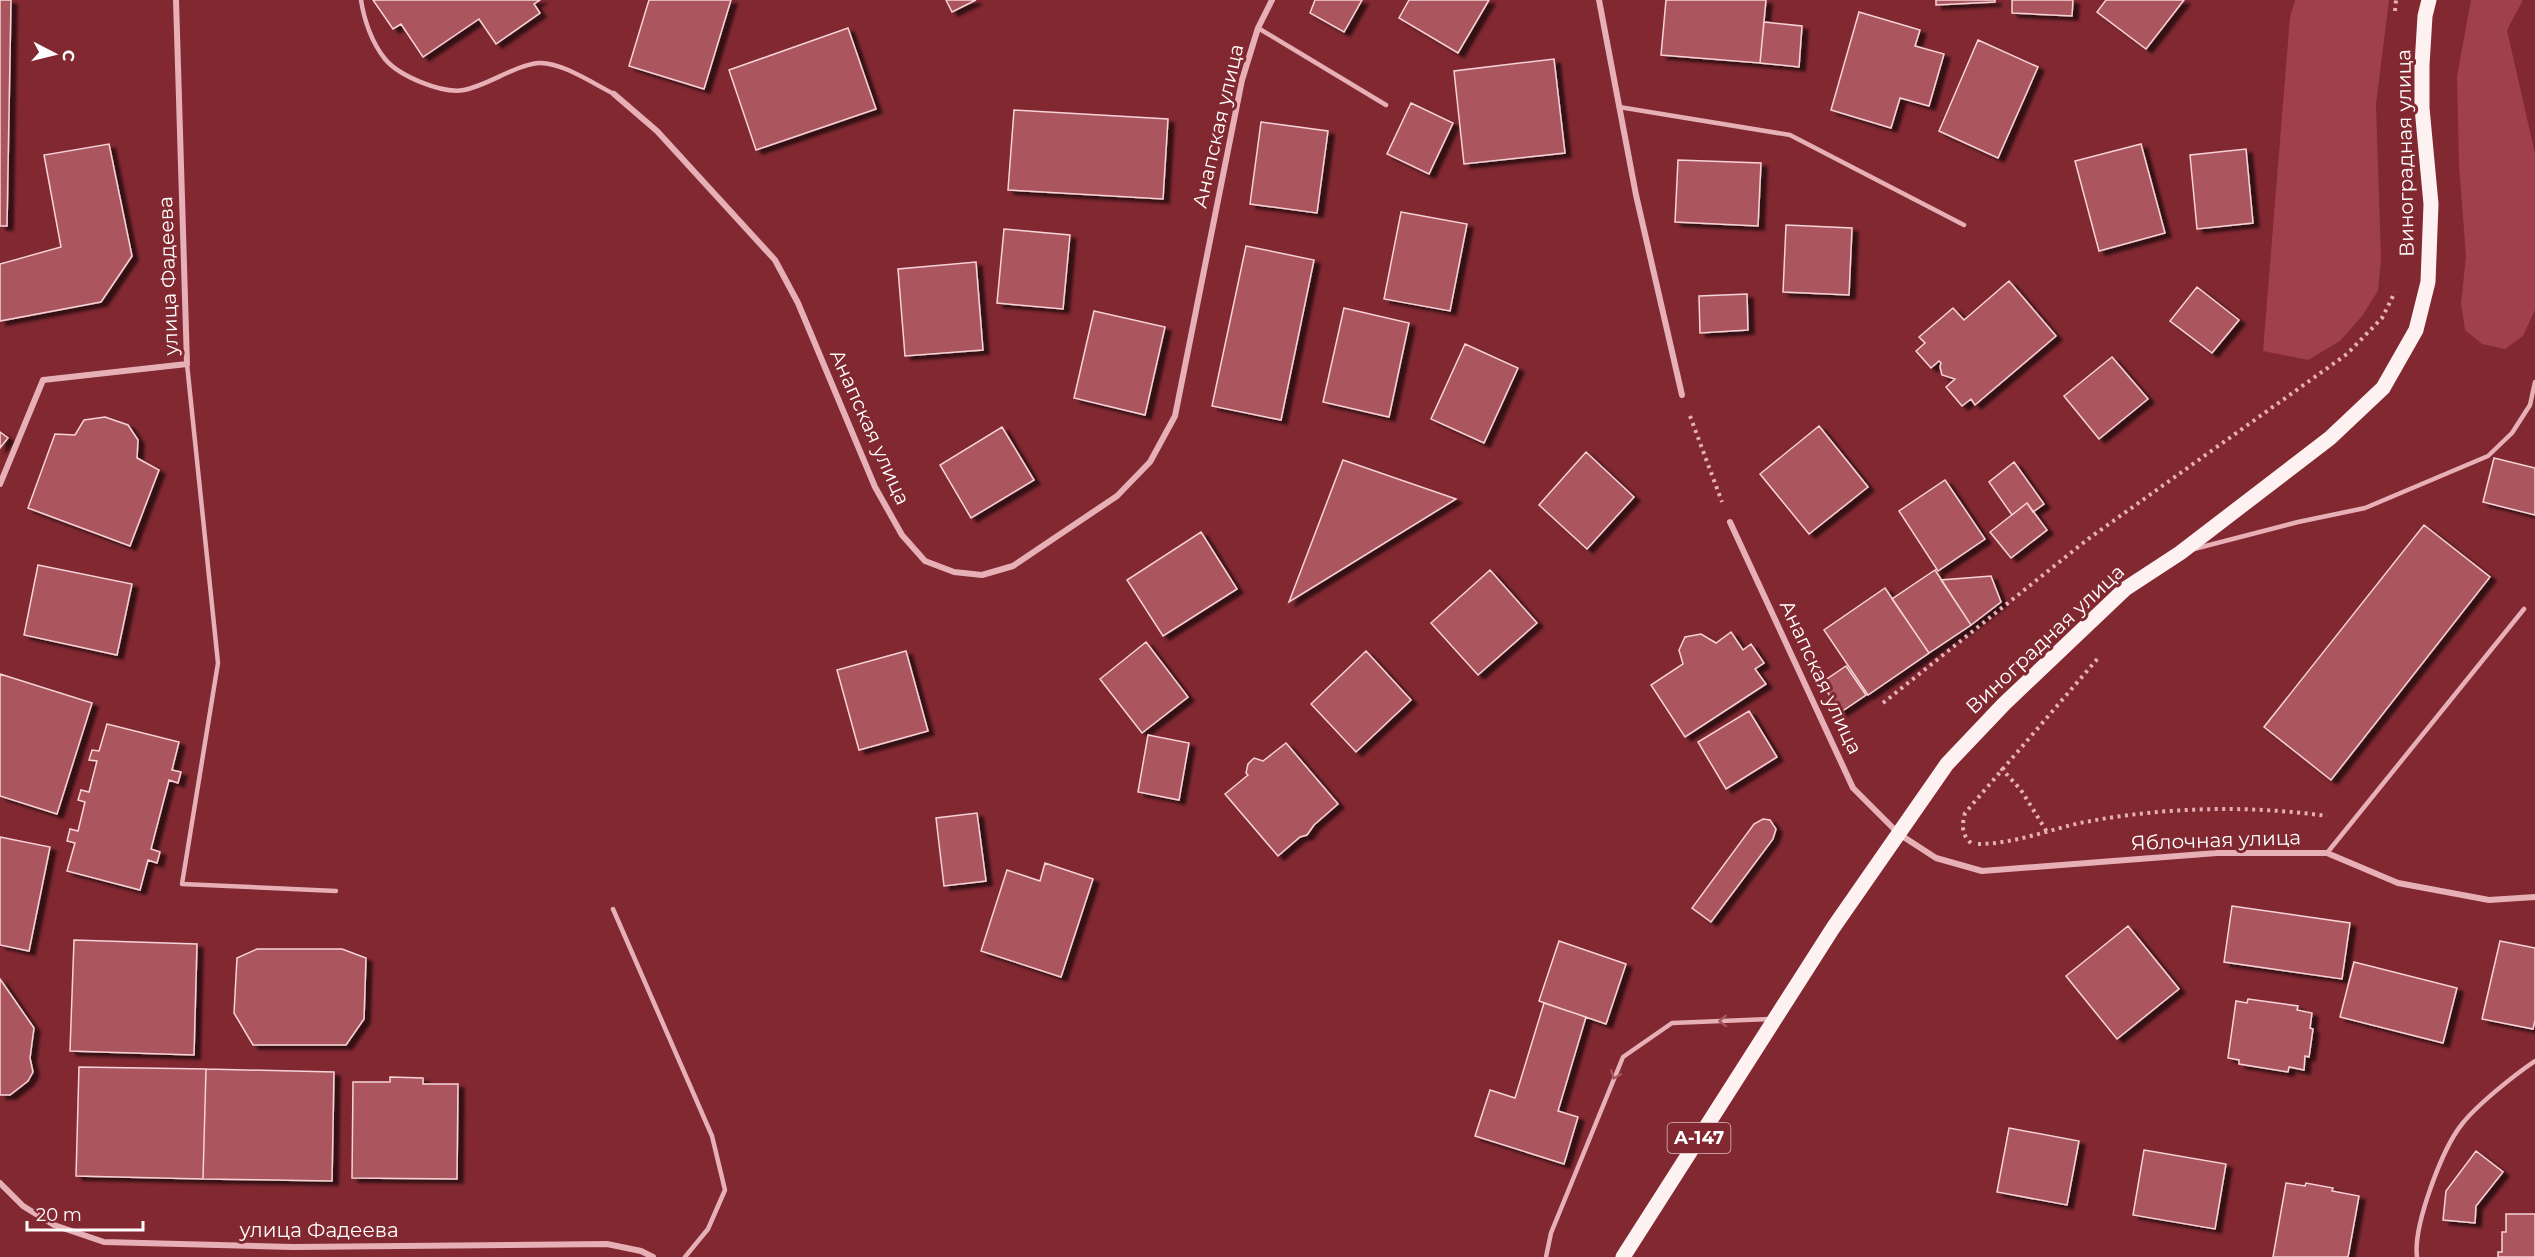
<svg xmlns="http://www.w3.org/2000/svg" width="2535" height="1257" viewBox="0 0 2535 1257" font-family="Montserrat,sans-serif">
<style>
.green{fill:#9f404b}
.building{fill:#ab555e;stroke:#f5d3d7;stroke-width:1.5;filter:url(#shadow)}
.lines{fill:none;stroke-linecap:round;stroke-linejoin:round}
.path{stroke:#e6b0b6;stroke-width:4;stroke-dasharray:3 4.5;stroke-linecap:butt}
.lane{stroke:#e6b0b6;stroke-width:4.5}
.street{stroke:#e6b0b6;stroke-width:6}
.primary{stroke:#fdf1f1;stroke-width:15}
.oneway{stroke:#a45860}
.labels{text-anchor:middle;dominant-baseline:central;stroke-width:6;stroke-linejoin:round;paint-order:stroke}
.shield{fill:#812831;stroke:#d9bec1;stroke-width:1.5}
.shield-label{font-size:18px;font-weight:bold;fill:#fff}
.street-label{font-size:20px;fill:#fff;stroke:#812831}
</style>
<defs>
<filter id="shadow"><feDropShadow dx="6" dy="4" stdDeviation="1.5" flood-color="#0009"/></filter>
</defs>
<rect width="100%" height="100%" fill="#812831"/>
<path class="green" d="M2295,0H2389L2376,104L2381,259L2378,291L2362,316L2340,341L2308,360L2263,351L2290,17Z
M2471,0H2523L2507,30L2535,154V310L2523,336L2505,349L2482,344L2465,330L2461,304L2466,256L2459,165L2457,76Z"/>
<path class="building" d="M0,0H11L7,226H0Z
M373,0H540L534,4L540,13L496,44L479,19L423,57L401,24L393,29Z
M649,0H731L704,89L629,66Z
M946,0H976L952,12Z
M1315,0H1362L1344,32L1310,13Z
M1409,0H1489L1458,53L1399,18Z
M1666,0H1766L1760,63L1661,55Z
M1936,0H1995V2L1936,5Z
M2012,0H2073L2072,16L2012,13Z
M2106,0H2184L2146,49L2097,12Z
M1859,12L1920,30L1915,46L1944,54L1929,106L1900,98L1891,128L1831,110Z
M1764,22L1802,26L1799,67L1760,63Z
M848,28L876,109L756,150L729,70Z
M1978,40L2038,67L1998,158L1939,131Z
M1554,59L1565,153L1464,164L1454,71Z
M1411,103L1453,123L1429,174L1387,154Z
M1014,110L1168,119L1163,199L1008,190Z
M1261,122L1328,131L1317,213L1250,204Z
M109,144L132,256L101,302L0,321V264L61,247L44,155Z
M2141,144L2165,233L2099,251L2075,161Z
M2246,149L2253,223L2197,229L2190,155Z
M1678,160L1761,163L1758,226L1675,222Z
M1401,212L1467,224L1450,311L1384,299Z
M1786,225L1852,228L1849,295L1783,292Z
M1004,229L1070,235L1063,309L997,303Z
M1246,246L1314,260L1281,420L1212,406Z
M976,262L983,350L905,356L898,269Z
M2009,281L2056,336L1975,405L1971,399L1962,406L1946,387L1955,379L1942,375L1940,367L1941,363L1939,361L1931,368L1916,351L1925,343L1919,337L1953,308L1964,320Z
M2197,287L2239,320L2212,353L2170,321Z
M1747,294L1748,330L1700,333L1699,296Z
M1344,308L1409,323L1389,417L1323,402Z
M1094,311L1165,327L1145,415L1074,398Z
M1465,344L1518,368L1484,443L1431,419Z
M2112,357L2148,399L2099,439L2064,396Z
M105,417L128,425L138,440L137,458L159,470L130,546L28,508L55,434L75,435L84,420Z
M1819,426L1868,487L1809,534L1760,474Z
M1002,427L1034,480L971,518L940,465Z
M0,432L8,438L0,448Z
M1586,452L1634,497L1587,549L1539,505Z
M2494,458L2535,468V515L2483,502Z
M1343,460L1456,499L1289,602Z
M2014,462L2044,504L2033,512L2027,503L2012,515L1989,482Z
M1945,480L1985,539L1938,571L1899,511Z
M2027,503L2047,530L2011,558L1990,532Z
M2424,525L2490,577L2331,780L2264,727Z
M1201,532L1237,589L1163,636L1127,580Z
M38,565L132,584L117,655L24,635Z
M1490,570L1537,623L1478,675L1431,623Z
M1935,570L1971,625L1929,653L1892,599Z
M1991,576L2001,602L1971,625L1941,580Z
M1885,588L1929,653L1868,695L1824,630Z
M1731,632L1743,650L1751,644L1764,663L1755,669L1766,684L1685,737L1651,685L1683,664L1679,650L1685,637L1701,634L1716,643Z
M1146,642L1188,697L1142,733L1100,679Z
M906,651L928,731L859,750L837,670Z
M1366,651L1411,700L1356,752L1311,704Z
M1846,666L1866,695L1841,712L1821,683Z
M0,674L92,703L57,814L0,796Z
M1749,711L1777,757L1726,789L1698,742Z
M107,724L179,742L172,770L181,772L178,783L169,780L151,849L160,852L157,863L148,860L140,890L67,871L75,843L67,841L70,829L78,831L85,802L78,800L81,790L89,792L97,761L89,760L92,750L99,751Z
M1148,735L1189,743L1179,800L1138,792Z
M1286,743L1338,804L1314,825L1307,835L1300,837L1278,856L1225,794L1248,775L1246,773L1248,764L1254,758L1263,761Z
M977,813L986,881L944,886L936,818Z
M1763,819L1770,820L1776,829L1773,839L1711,922L1692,908L1754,824Z
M0,837L50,847L29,951L0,945Z
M1045,863L1093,879L1061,977L981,951L1007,870L1040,881Z
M2232,906L2350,923L2342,979L2224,962Z
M2128,926L2179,989L2117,1039L2066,976Z
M74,940L197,944L194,1055L70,1051Z
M1559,941L1626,964L1606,1024L1539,1001Z
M2500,941L2535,948V1020L2533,1029L2482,1019Z
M257,949H342L366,958L364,1019L346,1045H253L234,1013L237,958Z
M2354,962L2457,988L2443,1043L2340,1017Z
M0,979L34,1028L30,1058L33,1072L28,1081L10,1095H0Z
M2248,999L2298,1006L2297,1010L2312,1013L2310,1028L2313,1029L2309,1057L2305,1056L2304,1070L2289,1067L2288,1072L2239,1064V1060L2228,1058L2236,1001L2247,1003Z
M1544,1003L1586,1017L1558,1111L1578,1117L1564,1164L1475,1136L1490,1090L1515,1098Z
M79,1067L206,1069L203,1179L76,1176Z
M206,1069L334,1072L332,1181L203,1179Z
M390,1077L423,1078V1084H458L457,1179L352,1178L353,1082H390Z
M2009,1128L2079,1141L2067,1205L1997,1192Z
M2144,1150L2226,1164L2215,1229L2133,1215Z
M2476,1151L2503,1172L2476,1206L2475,1223L2443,1220L2446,1191Z
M2286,1183L2305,1186L2306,1183L2333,1188L2332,1191L2359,1196L2348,1257H2273Z
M2506,1214H2535V1257H2498V1252H2502V1232H2506Z"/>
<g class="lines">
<path class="path" d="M2395,11L2396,0
M1690,416L1722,502
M1883,703L2088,539L2347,354L2382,318L2395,292
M2001,768L2021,790L2047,832
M1971,843C1961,834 1962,825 1965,813L2099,657
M1978,844C2015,844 2050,829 2085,822C2164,807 2248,805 2327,816"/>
<path class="lane" d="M361,0C364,20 372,43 385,59C399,76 442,94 464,90C489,85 513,66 538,63C560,61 594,84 614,94
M1258,28L1386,105
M1619,107L1790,135L1964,225
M187,364L218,663L182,884L336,891
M2194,549L2298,522L2365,508L2488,456L2512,433L2530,405L2535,382
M2327,853L2524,609
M613,909L712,1136L725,1190L708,1229L685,1257
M1546,1257L1551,1233L1623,1057L1672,1023L1770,1019
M2417,1257C2413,1226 2442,1149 2462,1124C2477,1105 2514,1075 2535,1061"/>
<path class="street" d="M1599,0L1636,195L1682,395
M614,94L657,131L775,260L798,303L875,487L902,535L925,561L954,572L982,575L1013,566L1117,496L1150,462L1175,416L1242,80L1258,28L1272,0
M0,484L43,380L187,364L176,0
M1730,522L1853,788L1899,834L1936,858L1982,871L2217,853H2327L2398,883L2489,900L2535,897
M0,1183L23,1206L54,1225L104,1242L293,1247L607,1244L641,1251L653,1257"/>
<path class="primary" d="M1623,1257L1833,928L1947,764L2004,704L2125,589L2180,553L2330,438L2383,388L2416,330L2428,282L2431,204L2422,108V65L2425,16L2429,0"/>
</g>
<defs><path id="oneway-chevron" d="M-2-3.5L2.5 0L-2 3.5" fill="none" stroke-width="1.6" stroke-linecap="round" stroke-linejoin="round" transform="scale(1.5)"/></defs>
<g class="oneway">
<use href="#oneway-chevron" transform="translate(1723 1021) rotate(178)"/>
<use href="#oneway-chevron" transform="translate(1615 1075) rotate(112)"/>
</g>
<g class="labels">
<rect class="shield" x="1667.5" y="1123" width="63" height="30" rx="4.5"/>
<g class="shield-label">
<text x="1699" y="1138">А-147</text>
</g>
<g class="street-label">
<text transform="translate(1218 126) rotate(-77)">Анапская улица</text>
<text transform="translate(2405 153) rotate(-91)">Виноградная улица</text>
<text transform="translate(168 276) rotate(-92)">улица Фадеева</text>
<text transform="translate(870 427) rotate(66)">Анапская улица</text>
<text transform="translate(2045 639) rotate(-43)">Виноградная улица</text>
<text transform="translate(1821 677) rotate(65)">Анапская улица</text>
<text transform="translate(2216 840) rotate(-2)">Яблочная улица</text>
<text x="319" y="1230">улица Фадеева</text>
</g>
</g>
<g transform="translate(54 54) rotate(97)" stroke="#812831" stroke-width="4.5" paint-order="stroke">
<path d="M0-4.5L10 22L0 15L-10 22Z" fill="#ffffff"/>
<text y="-9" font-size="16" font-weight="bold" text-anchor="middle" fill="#ffffff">С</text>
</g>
<path d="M27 1221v9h116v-9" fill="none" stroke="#ffffff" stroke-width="3"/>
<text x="36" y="1221" font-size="18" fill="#ffffff" stroke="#812831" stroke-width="4.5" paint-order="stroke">20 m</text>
</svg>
